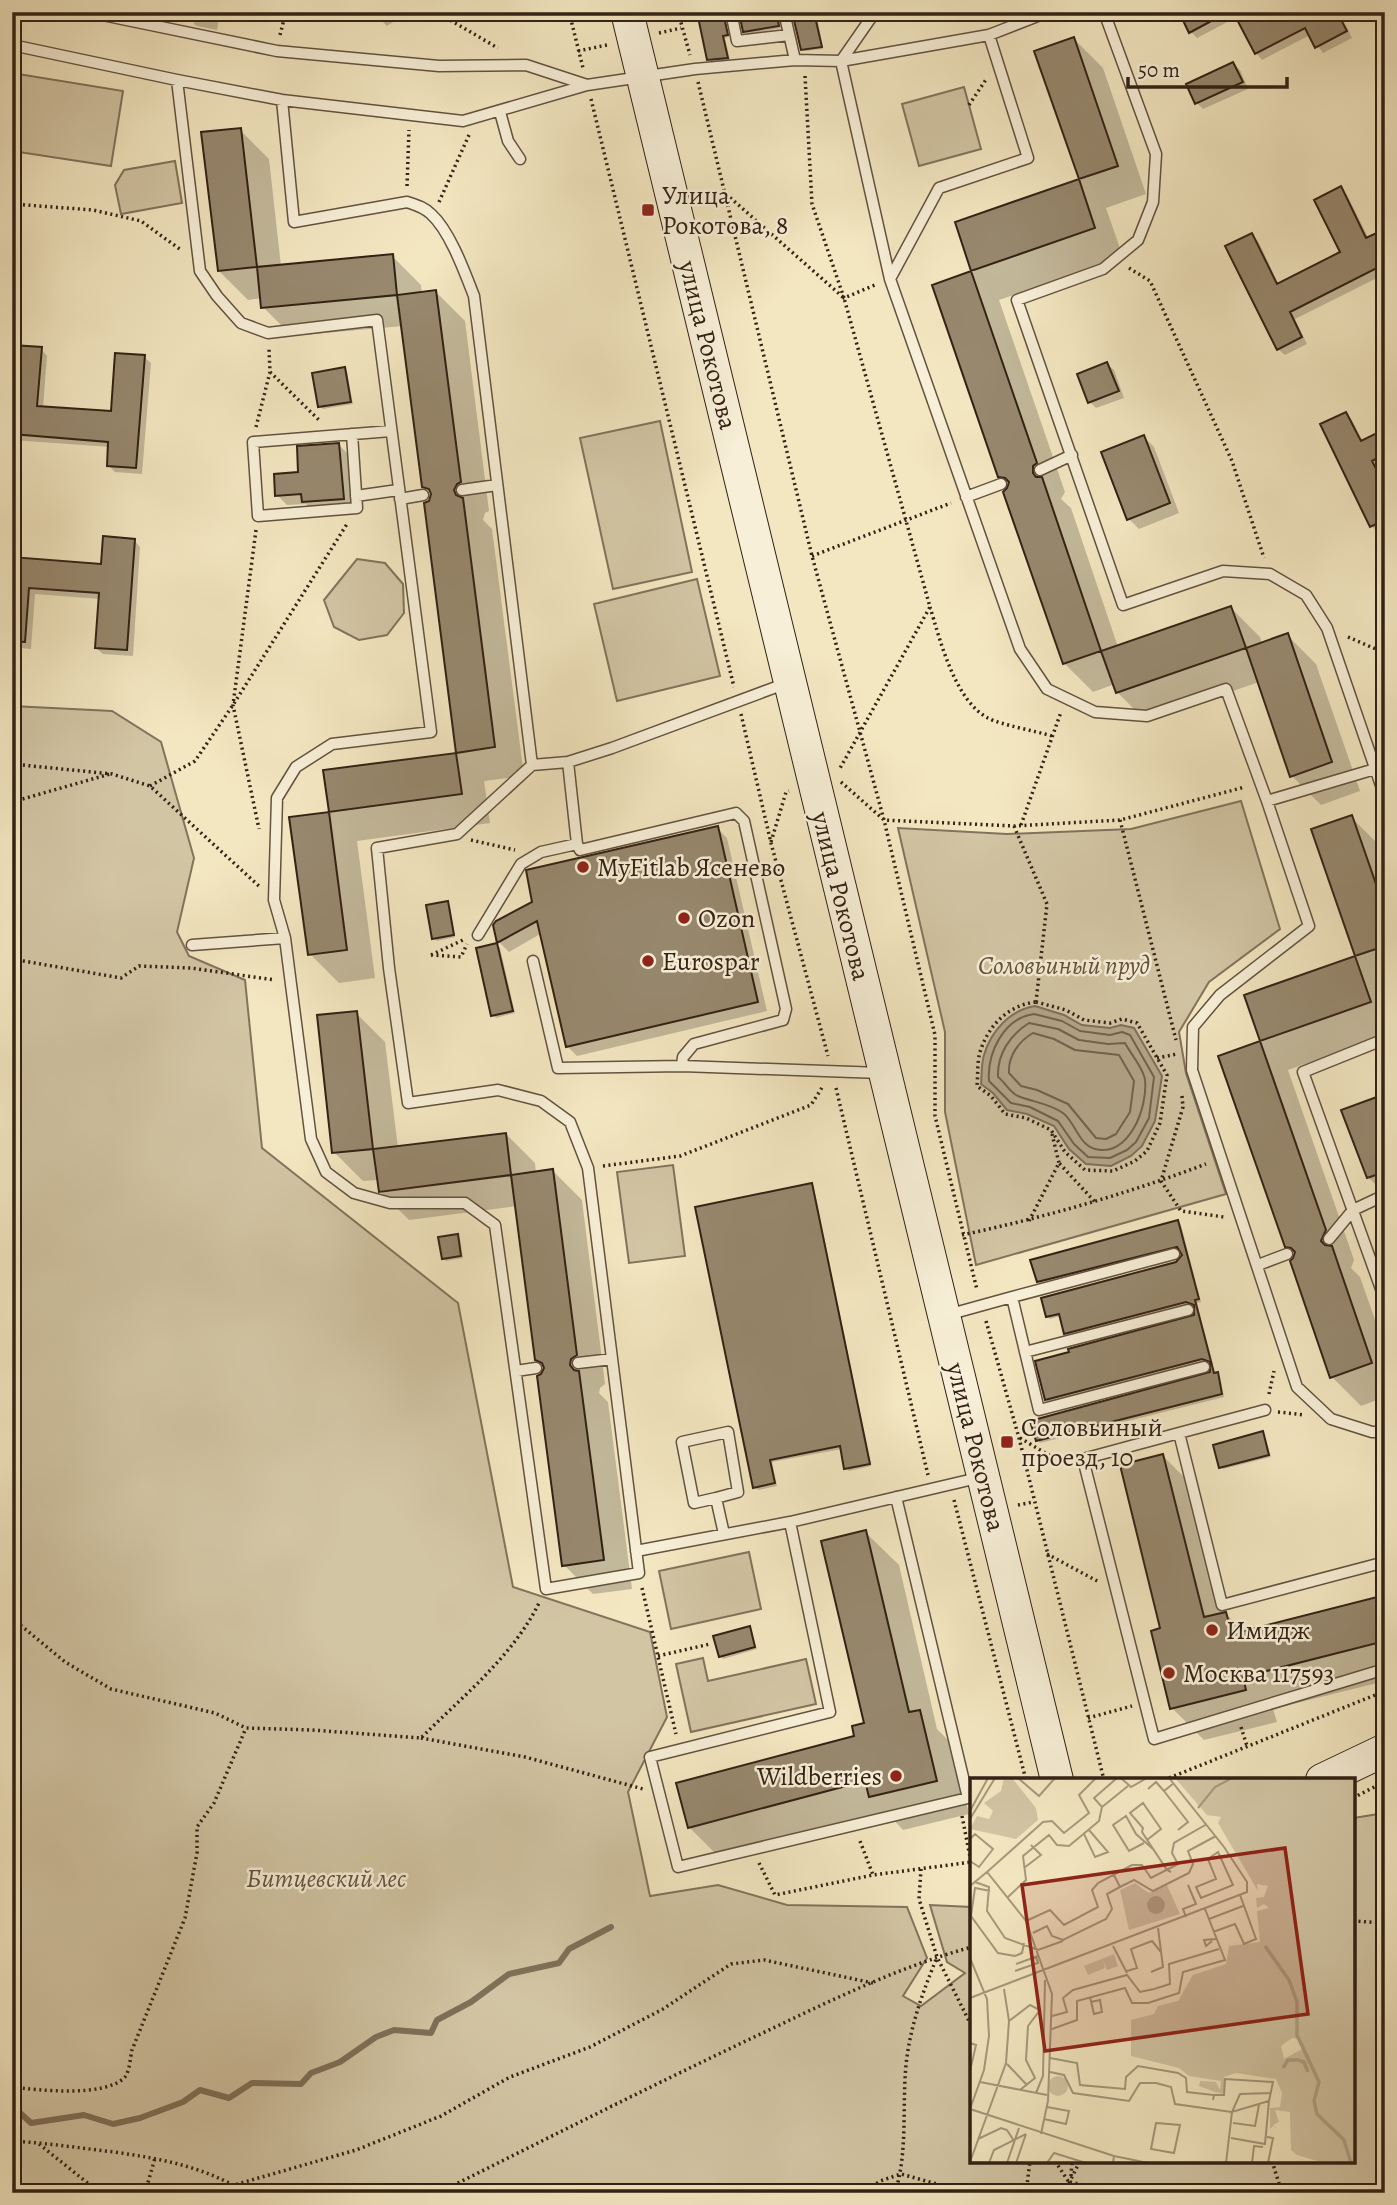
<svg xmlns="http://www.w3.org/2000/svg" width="1397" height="2205" viewBox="0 0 1397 2205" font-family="Alegreya,serif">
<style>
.green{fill:#d2c5a4;stroke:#82735c;stroke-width:2}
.water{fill:#b2a487;stroke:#7f7059;stroke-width:2}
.shadow{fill:#0003}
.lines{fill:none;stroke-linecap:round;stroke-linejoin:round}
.shore{stroke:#72624e;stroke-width:2}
.stream{stroke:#7f7059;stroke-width:6}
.building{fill:#97886e;stroke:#332115;stroke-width:2}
.lane-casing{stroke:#635240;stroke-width:13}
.secondary-casing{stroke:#332115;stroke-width:34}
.path{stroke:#332115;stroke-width:3.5;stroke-dasharray:2 3.5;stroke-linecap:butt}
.lane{stroke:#f7efd7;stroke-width:10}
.secondary{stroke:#f7efd7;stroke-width:32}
.poi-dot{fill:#8f2418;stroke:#f7efd7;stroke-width:2.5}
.labels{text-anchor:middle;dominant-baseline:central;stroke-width:5;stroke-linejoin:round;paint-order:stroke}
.poi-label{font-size:26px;fill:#332115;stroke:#f7efd7;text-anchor:start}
.street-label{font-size:26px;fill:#332115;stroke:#f7efd7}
.park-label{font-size:26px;font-style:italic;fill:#635240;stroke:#f7efd7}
.inset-river{fill:none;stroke:#b2a487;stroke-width:3.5}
.inset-road{fill:none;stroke:#a6987c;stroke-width:2}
.view{fill:#8f2418;fill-opacity:0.15;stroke:#8f2418;stroke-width:3.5}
.inset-edge{fill:none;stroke:#332115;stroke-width:3.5}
</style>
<rect width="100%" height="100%" fill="#f3e7c1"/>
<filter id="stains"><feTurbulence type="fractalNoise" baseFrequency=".00286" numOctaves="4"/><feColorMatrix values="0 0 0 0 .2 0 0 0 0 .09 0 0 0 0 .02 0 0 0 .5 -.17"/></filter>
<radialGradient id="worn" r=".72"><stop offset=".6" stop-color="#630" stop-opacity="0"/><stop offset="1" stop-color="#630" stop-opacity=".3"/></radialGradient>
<path class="green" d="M12,73L123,91L111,166L12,151Z
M964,87L981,149L919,166L902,104Z
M175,161L182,203L121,214L115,185L124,170Z
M660,421L692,572L613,589L580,438Z
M357,559L385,563L403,584L404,613L387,635L359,640L334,627L324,600Z
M697,579L720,676L617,701L594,604Z
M12,706L112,711L161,742L194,858L177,932L189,956L245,980L262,1148L458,1303L513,1587L650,1632L667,1717L628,1792L650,1896L718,1885L787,1905L907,1907L927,1958L903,1996L921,2006L965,1973L947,1962L930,1905L972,1907V2161H1353V1818L1385,1813V2193H12Z
M1241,801L1280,929L1209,982L1179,1032L1186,1073L1226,1194L976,1265L945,1112V1032L898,828L1007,834L1131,829Z
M673,1165L685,1256L629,1263L617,1172Z
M749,1552L761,1609L671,1629L659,1571Z
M703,1658L708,1681L806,1659L816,1704L691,1732L676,1664Z"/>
<path class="water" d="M1035,1006L1064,1015L1082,1025L1110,1028L1121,1025L1134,1028L1162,1076L1155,1121L1142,1146L1131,1156L1111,1166L1086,1164L1069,1149L1054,1126L1027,1114L1007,1110L993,1093L981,1084C982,1075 981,1064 984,1055C991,1031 1010,1010 1035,1006Z"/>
<path class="shadow" d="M196,12H220L217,30L197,26L194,24Z
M373,12H408L387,26Z
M752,12H779L781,28L748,34L745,31Z
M794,12H816L823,49L805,51L802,49Z
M1181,12H1339L1352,38L1323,53L1310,35L1262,60L1256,53L1237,17L1197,38L1191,32Z
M723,19L726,22L729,37L725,38L730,60L712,62L709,59Z
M1074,39L1103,68L1146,194L1106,208L1123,257L999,300L1065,492L1061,499L1071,508L1118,647L1231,608L1260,637L1262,644L1287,635L1316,664L1360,791L1321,805L1292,776L1259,682L1146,721L1117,692L1115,684L1093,692L1064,663L1010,486L1000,476L935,286L974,272L957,223L1081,180L1037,52Z
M1233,64L1240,70L1248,89L1203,109L1197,103Z
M240,130L269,159L281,266L392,256L421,285L422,294L436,292L465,321L489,511L485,513L483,520L492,529L524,776L484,781L490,823L357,841L375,978L339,983L310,954L291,819L330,814L325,772L458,754L426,504L430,502L432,495L424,486L403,326L292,336L263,307L262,298L248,300L219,271Z
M1341,188L1347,195L1369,239L1385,231V274L1295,319L1307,344L1285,355L1278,349L1251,235L1258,241L1279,285L1343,253Z
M13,347L41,349L47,356L43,408L112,413L144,357L151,363L142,474L115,472L108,465L110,447L12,440Z
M1107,364L1114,370L1124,398L1096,408L1090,402Z
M344,369L347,372L353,404L323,409L320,407Z
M1346,414L1352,420L1363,442L1385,431V464L1377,467L1385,482V530L1378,533L1372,526L1322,425Z
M1144,437L1154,447L1179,513L1139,529L1129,519Z
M339,445L349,455L353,509L314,512L306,504L287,505L277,495L300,473Z
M134,540L140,547L133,656L103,654L96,648L100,599L35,594L31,649L12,647V559L103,566Z
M1351,817L1380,846L1385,858V984L1382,985L1385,992V1036L1288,1070L1354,1260L1351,1268L1360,1277L1385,1348V1397L1361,1406L1332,1377L1296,1255L1286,1246L1220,1057L1262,1042L1246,996L1357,957L1313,830Z
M717,828L727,838L767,1011L577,1056L567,1046L542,933L509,952L499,942L495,925Z
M447,903L450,906L455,937L437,941L434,938Z
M497,945L500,948L515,1013L496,1018L493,1015Z
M356,1013L385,1042L398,1148L506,1134L535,1163L536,1173L553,1171L582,1200L605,1384L600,1388L599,1393L608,1402L632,1589L593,1594L564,1565L545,1368L537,1359L517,1206L409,1220L380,1191L379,1180L363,1181L334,1152Z
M1385,1096V1185L1379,1188L1368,1177Z
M811,1185L814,1188L871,1466L849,1471L846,1468L842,1449L772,1462L777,1486L758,1490L755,1487Z
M1178,1222L1181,1225L1201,1302L1197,1303L1213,1364L1206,1361L1049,1402L1046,1399L1195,1316L1198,1308L1190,1304L1068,1336L1061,1316L1050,1319L1047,1316L1177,1263L1183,1257L1181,1249L1041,1284L1038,1281Z
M457,1236L460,1239L463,1258L446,1261L443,1258Z
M1213,1367L1215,1375L1220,1377L1224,1397L1040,1443L1038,1440L1211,1373Z
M1263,1433L1271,1457L1223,1469L1221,1467Z
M1163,1456L1195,1488L1226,1614L1244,1632L1385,1597V1681L1273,1709L1277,1722L1204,1740L1172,1708L1162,1629Z
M865,1532L899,1565L937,1729L953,1745L969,1814L903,1830L890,1816L722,1860L689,1827L856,1737L866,1725Z
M750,1628L757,1649L723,1659L721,1656Z"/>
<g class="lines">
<path class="shore" d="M1034,1014L1062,1021L1080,1031L1110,1035L1122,1032L1130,1035L1154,1077L1149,1118L1136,1142L1127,1150L1110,1158L1088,1157L1074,1144L1058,1121L1030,1107L1011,1103L989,1081C987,1054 1003,1018 1034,1014Z
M1029,1023L1058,1029L1079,1040L1108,1044L1125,1043C1130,1053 1144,1069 1145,1080C1148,1107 1129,1158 1095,1149C1079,1145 1075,1122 1063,1113C1049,1103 1032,1102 1018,1096C1010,1093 1005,1082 998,1077C997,1054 1010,1035 1029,1023Z
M1033,1033L1054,1039L1075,1050L1119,1055L1134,1081L1130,1112L1116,1134L1106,1139L1096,1138L1068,1104L1037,1090L1021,1086L1009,1073C1008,1056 1019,1041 1033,1033Z"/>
<path class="stream" d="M12,2111L19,2112L31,2123L84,2115L113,2124L140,2118L183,2102L200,2090L229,2098L252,2083L301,2084L311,2073L340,2062L376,2037L394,2030L431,2033L437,2020L471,2002L509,1974L559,1963L569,1949L611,1927"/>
</g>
<path class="building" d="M697,12H723L728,35L723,36L728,58L707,60Z
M739,12H776L779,26L743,32Z
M792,12H814L822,47L801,50Z
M1179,12H1228L1189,33Z
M1233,12H1337L1347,31L1315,48L1305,28L1255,54Z
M1074,37L1118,166L1079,179L1034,51Z
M1233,62L1243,82L1195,104L1186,84Z
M241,128L257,267L218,271L201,132Z
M1079,179L1095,228L971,271L955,222Z
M1341,186L1366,238L1385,229V264L1290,312L1302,337L1277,350L1225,246L1252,233L1277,284L1340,252L1314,200Z
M393,254L397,295L261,308L257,267Z
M971,271L1037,463L1033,466V473L1036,477H1042L1101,651L1063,664L1003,492L1007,488L1009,482L1005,478L998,477L932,285Z
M436,290L461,482L457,484L454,490L456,495L463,498L495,747L456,753L424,503L429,501L431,494L429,489L422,487L397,295Z
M12,345L42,347L37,406L111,411L115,353L145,355L136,468L107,466L108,442L12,434Z
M1107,362L1119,391L1088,403L1077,374Z
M345,367L351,402L318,407L312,373Z
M1346,412L1361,441L1385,429V454L1372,461L1385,486V520L1370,527L1320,424Z
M1144,435L1170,503L1127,520L1101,452Z
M339,443L344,499L302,502L301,494L275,496L274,474L298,472L297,446Z
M103,536L135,539L127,650L95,648L99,593L29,588L25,642L12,641V557L101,564Z
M1231,606L1246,648L1116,693L1101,651Z
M1288,633L1332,762L1290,777L1246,648Z
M456,753L462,794L329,812L323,770Z
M329,812L347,950L308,955L289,817Z
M1352,815L1385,910V946L1355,956L1311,829Z
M718,826L758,1002L566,1047L537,921L497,943L493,925L496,921L532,902L526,870Z
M448,901L454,935L432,939L426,905Z
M497,943L513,1011L491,1016L476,948Z
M1355,956L1371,1002L1260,1041L1244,995Z
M357,1011L373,1149L332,1153L317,1015Z
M1260,1041L1326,1230L1321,1241L1325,1245L1332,1246L1372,1363L1330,1378L1290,1261L1293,1258L1295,1252L1291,1248L1285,1247L1218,1056Z
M1385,1094V1172L1367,1178L1341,1110Z
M506,1133L511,1175L379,1192L373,1149Z
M553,1169L577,1355L571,1359L570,1365L574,1370L579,1371L604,1560L562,1566L537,1376L541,1374L544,1368L542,1363L535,1360L511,1175Z
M812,1183L870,1464L844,1469L840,1446L770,1460L775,1483L753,1488L695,1207Z
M1178,1220L1199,1299L1195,1300L1214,1373L1218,1372L1222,1394L1036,1441L1030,1421L1210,1372V1362L1202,1359L1045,1400L1035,1361L1069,1352L1068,1349L1194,1315V1305L1186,1302L1064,1334L1059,1314L1046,1317L1041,1298L1176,1262L1182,1255L1177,1247L1037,1282L1030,1260Z
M458,1234L461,1256L442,1259L438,1237Z
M1263,1431L1269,1455L1219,1468L1213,1445Z
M1163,1454L1204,1617L1226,1612L1232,1634L1385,1595V1641L1243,1677L1246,1690L1170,1709L1151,1631L1160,1628L1120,1465Z
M866,1530L909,1712L920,1710L937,1781L869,1797L865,1781L688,1828L676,1783L854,1736L852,1726L864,1723L821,1541Z
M750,1626L755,1647L719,1657L713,1636Z"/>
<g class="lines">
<g class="lane-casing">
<path id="lane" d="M88,12L277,51L439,66L526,65L587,85
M731,12L737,41L789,35
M784,12L795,60
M875,12L841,61L890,279
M1104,12L1156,154L1153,202L1138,240L1103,269L1017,300L1123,605L1223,571L1270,574L1306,595L1327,628L1385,797
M989,35L1028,158L939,188L890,279L1020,649L1047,689L1095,712L1147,716L1226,689L1267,801L1375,769
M12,45L177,80L282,100L463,121L587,85L695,69L795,60L841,61L989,35L1048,12
M177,80L200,271L217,296L241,323L268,333L377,320L431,732L332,744L296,767L277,798L274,900L285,938L311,1139L326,1172L354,1193L390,1203H465L495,1225L546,1589L639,1573L588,1168L570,1122L541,1101L498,1090L408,1103L389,968L377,848L457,834L532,765L474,296C465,273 450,231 431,214C424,207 416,205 407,202L294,222L282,100
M500,112L508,141L520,159
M352,434L357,508L258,516L253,442L391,431
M1040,470L1072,455
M462,490L497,485
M356,496L398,490
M966,497L1001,484
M400,499L423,495
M568,762L577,844L580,850L736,813L744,821L786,1009L783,1020L694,1044L683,1057L682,1066
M532,765L568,762L612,748L787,683
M1267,801L1309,926L1220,995L1193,1027L1192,1070L1297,1387L1331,1419L1372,1432H1385
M478,935L521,864L541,852L577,844
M192,945L285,938
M533,961L558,1068L682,1066L881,1073
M1385,1039L1303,1072L1385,1300
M1329,1239L1353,1210L1385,1195
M1258,1265L1287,1254
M1012,1297L1174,1254
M947,1315L1012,1297L1039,1410L1204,1367
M1025,1352L1188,1310
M578,1363L612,1359
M516,1371L536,1368
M1179,1433L1265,1410
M896,1497L968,1798
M716,1498L694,1503L682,1442L728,1432L738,1492L716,1498L724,1534
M790,1522L830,1712L650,1757L678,1867L972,1797
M636,1551L790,1522L982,1477
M1385,1562L1222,1605L1179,1433L1083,1459L1154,1739L1385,1669"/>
</g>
<g class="secondary-casing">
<path id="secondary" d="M627,12L1057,1780
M1322,1780L1385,1750"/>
</g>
<path class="path" d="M436,12L498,48
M569,12L583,68
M678,12L690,55
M659,33L681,28
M280,35L286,12
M578,51L607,45
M805,76L812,204L844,298L875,285
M698,82L812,556L884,820L935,1035V1116L977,1290
M591,99L734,687
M969,105L987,78
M407,186L409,130
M726,194L844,298L930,607L839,770
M439,202L469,135
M12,204L93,210L141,221L181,250
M1129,268L1150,281L1232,461L1264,558
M270,372L321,422
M256,427L270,372L269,349
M256,530L233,705L259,829
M812,556L951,503
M930,607C940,640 955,701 988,718C1001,725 1036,731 1052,736
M1348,637L1385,653
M741,714L771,843L828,1056
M12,764L112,774L150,786L260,887
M841,782L884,820L1014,826L1120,820L1245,787
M150,786L195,761L233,705L347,524
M12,802L110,774
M1120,820L1176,1040
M1021,825L1061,712
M1014,826L1047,904L1036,1002
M471,840L515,850
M771,842L786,792L789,791
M431,955L463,940
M431,955L461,957L467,944
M12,959L121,978L139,966L191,968L275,980
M1036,1002L1066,1010L1084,1020L1110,1023L1122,1019L1137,1023L1167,1075L1160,1123L1147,1151L1135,1161L1113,1171L1085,1170L1065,1152L1051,1130L1026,1118L1005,1114L991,1096L977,1086C978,1076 977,1062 980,1052C988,1026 1008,1005 1036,1002Z
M1157,1058L1177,1054
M836,1088L928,1475
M1182,1096L1183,1107L1161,1181L1181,1211L1224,1217
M1052,1134L1059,1163
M603,1166L680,1156L811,1105L823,1086
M1029,1221L1059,1163L1096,1203
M962,1235C1046,1217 1126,1194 1206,1164
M986,1321L1019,1438L1104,1780
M1269,1394L1274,1371
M1278,1412L1305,1415
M1020,1438L1052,1457L1067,1458
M1378,1447L1385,1465
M954,1500L1026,1780
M1018,1505L1033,1502
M1047,1554L1099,1582
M642,1588L676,1734
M12,1618L65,1662L111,1689L215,1713L246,1728L312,1730L421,1738C462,1697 513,1656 539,1603
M658,1656L710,1644
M1088,1718L1132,1706
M1241,1727L1247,1746
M421,1738L525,1757L643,1789
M1164,1780L1385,1691
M1353,1798L1380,1784
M962,1816L971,1862
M860,1841L873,1875
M759,1863L775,1895L873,1875L972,1862
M921,1869L919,1899L937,1957L972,2027
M1353,1921L1385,1923
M12,2087C39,2090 105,2098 125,2077C130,2070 130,2058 132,2050L185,1918L197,1853V1827L214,1803L246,1728
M12,2141C47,2143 80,2148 114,2152C163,2159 205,2167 247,2193
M39,2144L100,2193
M1055,2161L1076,2193
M1272,2161L1282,2193
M1071,2176L1072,2161
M1070,2182L1119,2193
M145,2193L155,2158
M216,2193L234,2185L356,2150L441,2116L510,2077L590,2047L663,2009L731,1964L764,1960L873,1983
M438,2193C542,2141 645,2089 750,2039C822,2005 894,1968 972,1947
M863,2193L880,2181L901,2174L969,2193
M895,2193C908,2152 902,2107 906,2065C910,2026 923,1992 937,1957
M1026,2193L1030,2161
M1064,2193L1080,2161"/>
<use href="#lane" class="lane"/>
<use href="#secondary" class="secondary"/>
</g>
<g class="poi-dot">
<rect x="641" y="203" width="14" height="14" rx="3.5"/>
<circle cx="583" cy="867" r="7"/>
<circle cx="684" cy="918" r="7"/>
<circle cx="648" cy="961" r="7"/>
<rect x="1000" y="1435" width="14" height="14" rx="3.5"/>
<circle cx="1212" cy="1630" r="7"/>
<circle cx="1169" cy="1673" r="7"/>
<circle cx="896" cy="1776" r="7"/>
</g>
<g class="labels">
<g class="poi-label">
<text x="662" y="195">Улица<tspan x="662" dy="30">Рокотова, 8</tspan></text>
<text x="597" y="867">MyFitlab Ясенево</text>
<text x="698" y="918">Ozon</text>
<text x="662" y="961">Eurospar</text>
<text x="1021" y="1427">Соловьиный<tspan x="1021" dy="30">проезд, 10</tspan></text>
<text x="1226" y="1630">Имидж</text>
<text x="1183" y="1673">Москва 117593</text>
<text x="882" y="1776" text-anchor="end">Wildberries</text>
</g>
<g class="street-label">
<text transform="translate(708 345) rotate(76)">улица Рокотова</text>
<text transform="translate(841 896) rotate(76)">улица Рокотова</text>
<text transform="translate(976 1447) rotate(76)">улица Рокотова</text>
</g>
<g class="park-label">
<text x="1064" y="965">Соловьиный пруд</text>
<text x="326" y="1878">Битцевский лес</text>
</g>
</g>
<g transform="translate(970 1778)">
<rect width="385" height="385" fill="#f3e7c1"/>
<path d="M34,0H42L66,30L68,42L46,61L0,51L7,38L19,41L23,33L14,25L31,13ZM205,0H385V385H354L327,377L321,372L320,334L305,332L309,344L303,347L308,352L303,348L300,351V330L310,329L312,315L306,301L266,295L254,299V316L245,314L229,308L230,303L246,304L250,312L251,303L219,298L209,290L161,278V242L184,236L188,228L208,223L223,197L256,186L259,168L290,164L287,133L299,130L294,126L287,130L286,120L294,119L298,108L287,106L288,113L248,45L251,39L237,37ZM322,260L329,261L332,271L314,281L311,268ZM165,105L179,115L197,107L210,136L159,152L150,112ZM144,176L148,188L137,192L133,182L135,190L118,197L114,188ZM78 308a10 10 0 1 1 20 0a10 10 0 1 1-20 0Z" fill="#d2c5a4" fill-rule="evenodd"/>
<path d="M177 127a9 9 0 1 1 18 0a9 9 0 1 1-18 0Z" fill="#b2a487"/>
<path class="inset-river" d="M295,168L319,202L327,224V257L349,304L344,323L347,336L374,362L381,385M313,290L318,282H328L334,284L338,294"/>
<path class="inset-road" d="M48,0L69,18L85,0M151,0L161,9L177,0M204,5L194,13L218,44L208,52M178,11L186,4L194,13M132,29L158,8M228,30L245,9L262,0M0,33L18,0M0,41L25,0M114,56L125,79L138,74L119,52M0,61L5,56L23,71L9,89L0,83M177,62L191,51L173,25L160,35L173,50L172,54L197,92L201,94M174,65L159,73L143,47L156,38L166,56L183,71M248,74L263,107L231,120L226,109L246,101L238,81ZM54,90L71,77L61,67M17,94L73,44L82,43L94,55L119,35L109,17L126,0M5,104L19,109L17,133L35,160L68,172L93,163M0,108L17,94L56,143L82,216L78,323L71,356M150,109L164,102L183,113L219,95L223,86L218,73L246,58M20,113L5,110L1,138L28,175L45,178L52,175L54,165M38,119L56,102L53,78L79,57L87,67L99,68L129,43L132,29L124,20L147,0M216,139L213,131L226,126L218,107M239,141L273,128M56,143L80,132L94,147L128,129L122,112L128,105L162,87H172L181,100L208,86L202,75L204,65L237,46M243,154L265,146L274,166L286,161L270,117M63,155L77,148L82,158L93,162L136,141L142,131L137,116L150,109L144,97M242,163L236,168L234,162L246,161M143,168L157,195M0,180L17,221L19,258L14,292L0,331M46,186L68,178M45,193L68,185L66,179M157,193L167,190L161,171L182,163L191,174M181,194L193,189L188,150M120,219L124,236L132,234L130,222L121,224M0,220L277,114V104L254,69L199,0M82,238L97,234L93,220L103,212L157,197L170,214L184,211L200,206L199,186L249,171M39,243L60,227L70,232L58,248L56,282L65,300L50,312M82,251L107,242V223L155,210L162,225H178L209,215L213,194L255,182L235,131M0,265L6,267L0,293M80,280L107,285L110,307L155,311L156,299L168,288L208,295L216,300L217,314L244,317L243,322M37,286L57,307M80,294L94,297L103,315L159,323L170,305H186L201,309L205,326L262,334L256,385M10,304L77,317M66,315L73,298L75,202M244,317H254L255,301L303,304L299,323L262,334L270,316L300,315M0,331L144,378L143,385M74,341L96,346L99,333L77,329M186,345L210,347L204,375L181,371ZM263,345L285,348L289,327M297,359L303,360L298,385M261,360L295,366L299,323M8,361L31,350L37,352L44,363M144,378L178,385M0,384L36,285L39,243L34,211M19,385L24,372L56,356M37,385L49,350M46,385L56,356M77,385L84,375L116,385M282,385L284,368L293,369"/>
<path class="view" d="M315,70L338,236L75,273L52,107Z"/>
<rect width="385" height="385" class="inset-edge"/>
</g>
<rect width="1397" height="2205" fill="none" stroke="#f3e7c1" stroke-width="42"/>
<rect x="14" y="14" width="1369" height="2177" fill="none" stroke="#332115" stroke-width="3.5"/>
<rect x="21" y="21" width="1355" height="2163" fill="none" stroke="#332115" stroke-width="2"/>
<path d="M1128 77v10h159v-10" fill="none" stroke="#332115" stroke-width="3.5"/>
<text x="1138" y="77" font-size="21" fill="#332115" stroke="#f7efd7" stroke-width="5" paint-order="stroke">50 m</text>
<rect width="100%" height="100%" filter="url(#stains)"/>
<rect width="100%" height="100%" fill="url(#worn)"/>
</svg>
